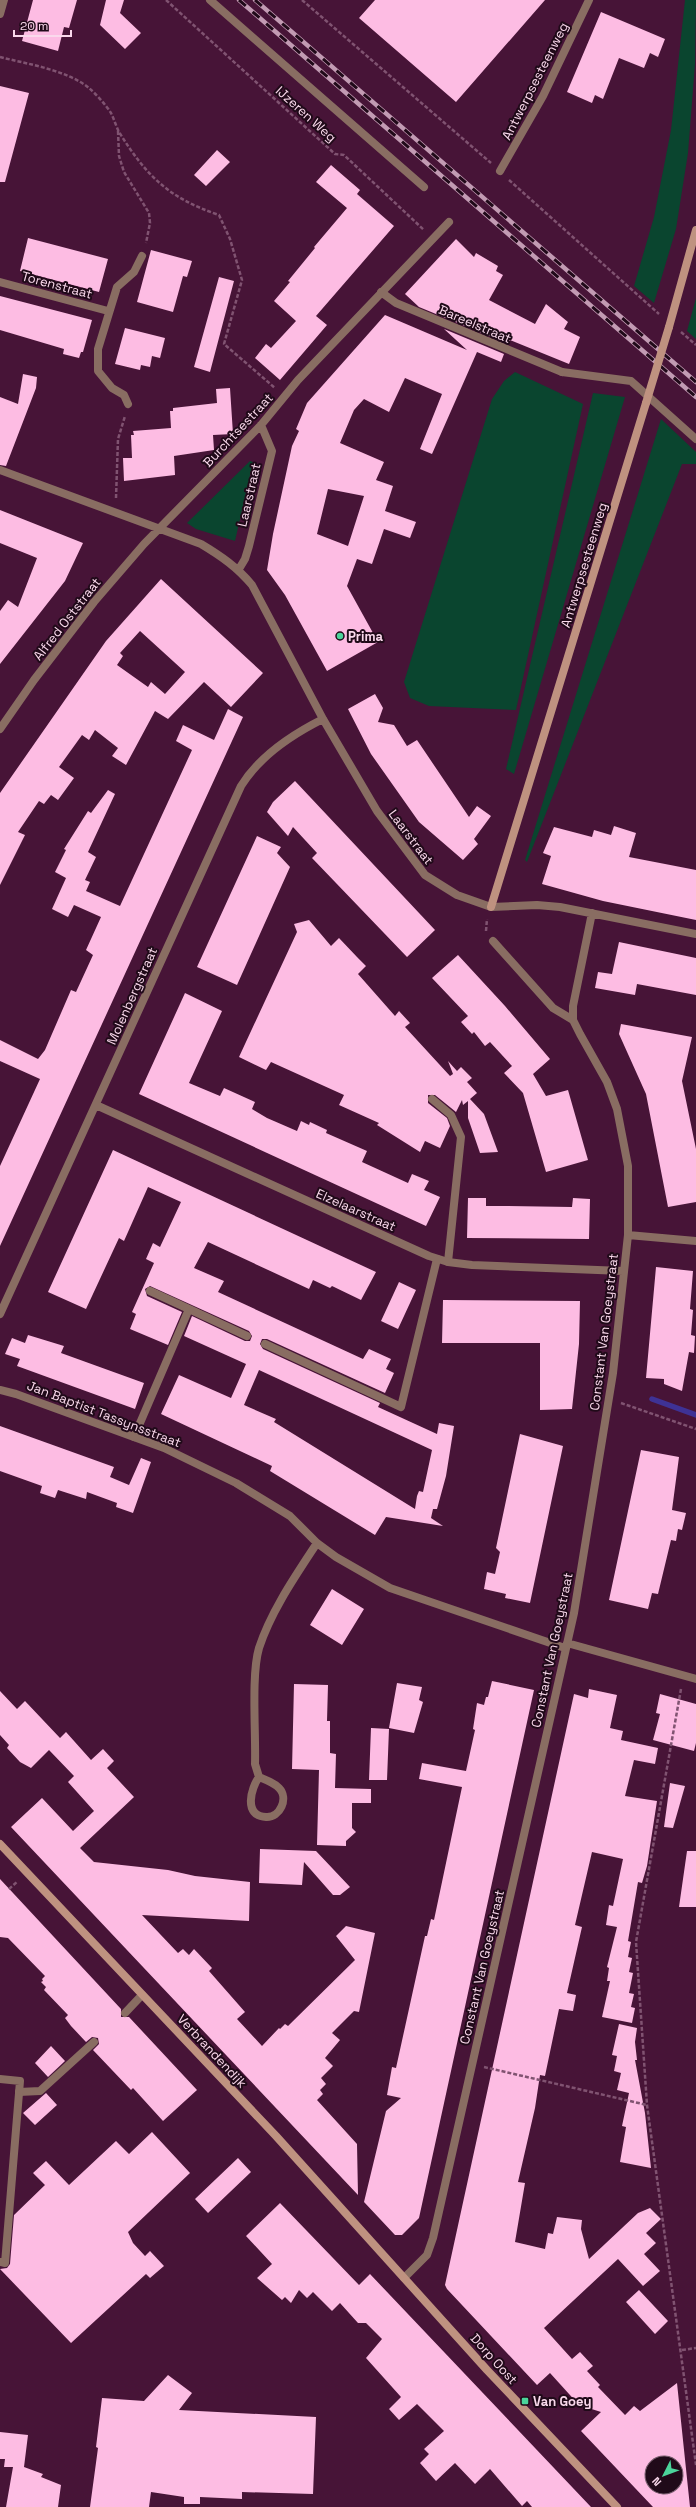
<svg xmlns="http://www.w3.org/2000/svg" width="696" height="2507" viewBox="0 0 696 2507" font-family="'Space Grotesk',sans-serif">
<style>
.green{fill:#0a452f}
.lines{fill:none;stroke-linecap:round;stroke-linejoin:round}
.stream{stroke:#3e3295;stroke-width:5.5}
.building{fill:#fdbce3;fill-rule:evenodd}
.path{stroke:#805371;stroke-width:2.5;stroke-dasharray:4 2;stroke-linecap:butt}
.lane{stroke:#896d62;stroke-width:8}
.street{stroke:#896d62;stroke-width:8}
.secondary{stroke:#bf9280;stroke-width:8}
.rail-casing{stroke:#c29bb3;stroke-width:4.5}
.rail{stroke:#200a19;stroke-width:3;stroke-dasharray:9;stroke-linecap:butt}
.secondary-bridge{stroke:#bf9280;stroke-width:8}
.poi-dot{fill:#4bd49b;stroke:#200a19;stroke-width:1.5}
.labels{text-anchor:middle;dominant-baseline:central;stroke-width:4;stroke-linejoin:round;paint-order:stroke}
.street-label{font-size:13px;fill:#fad9ec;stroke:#200a19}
.poi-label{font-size:13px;font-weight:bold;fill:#fad9ec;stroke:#200a19;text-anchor:start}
</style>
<rect width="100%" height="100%" fill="#471437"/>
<path class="green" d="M685,0H696L695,64L688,153L676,229L654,303L634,286L654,217L671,130Z
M696,298V339L687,331Z
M515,372L583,404L516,710L429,706L410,698L404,682L492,399L504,381Z
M593,393L625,397L514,774L506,769Z
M661,419L696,452V464H682L527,862L525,860Z
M250,461L253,462L235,541L196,529L187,523Z"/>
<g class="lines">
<path class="stream" d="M652,1399L696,1415"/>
</g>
<path class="building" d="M33,0H77L69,28L64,27L58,51L22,41Z
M106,0H124L120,13L141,33L125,49L100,25Z
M375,0H545L456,102L359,18Z
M601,12L665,39L658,57L650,53L644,68L619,58L603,99L595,95L592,103L567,92Z
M0,86L29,93L5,182H0Z
M217,150L230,162L206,186L194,175Z
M331,165L360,190L357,194L394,226L316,316L327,325L280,380L255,358L266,344L271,348L296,321L274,301L290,282L288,281L315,248L314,247L347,208L316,182Z
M28,238L108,259L99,292L20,271Z
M456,239L474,257L476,253L498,266L496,271L503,275L489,300L535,324L546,304L568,322L564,329L580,337L569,364L510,340L509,344L419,307L405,294Z
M151,250L192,261L187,277L183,276L173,312L137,302Z
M219,277L234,281L210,372L194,367Z
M0,296L92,320L83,352H81L79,358L63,354L64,349L0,330Z
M385,315L467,350L444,329L504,354L501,362L477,352L432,454L420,449L442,394L405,378L389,412L364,399L354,410L340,443L384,462L376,480L393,486L385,511L416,522L410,538L384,529L372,564L357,559L347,586L378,642L327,671L285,595L267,570L273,534L292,446L299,431L296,429L307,403ZM328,489L364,496L348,546L317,534Z
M125,328L165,338L160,358L152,356L150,367L141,365L140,370L115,364Z
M23,374L37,377L36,388L6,466L0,465V397L18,404Z
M230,388L233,434L213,435L214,450L174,456L175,475L124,481L123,458H132L131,435H134L133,431L171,428L170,411H173V408L217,403L216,389Z
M0,510L83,543L65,581L0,664V611L8,600L18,607L37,558L0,543Z
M161,579L263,673L231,707L204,682L168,719L155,711L126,765L112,756L118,748L95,730L89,740L82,735L59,767L74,778L58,800L51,795L44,804L39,801L18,832L25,835L0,885V793L106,641ZM140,631L185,672L165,694L151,682L148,687L117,665L123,656L120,653Z
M375,694L383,708L378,722L394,725L407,746L417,740L469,817L477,806L491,816L474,839L478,844L463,860L419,822L371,754L348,709Z
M228,709L243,717L0,1246V1166L40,1079L0,1061V1040L38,1059L45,1050L71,990L76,992L93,955L86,950L101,917L74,905L68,917L52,909L66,878L55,872L66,850L64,849L88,811L91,813L108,790L115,794L88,852L96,857L85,880L90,882L86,891L120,906L192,750L176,741L183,725L214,740Z
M295,781L435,930L407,957L312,858L317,853L293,827L288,836L267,812L273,802Z
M614,826L636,833L629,857L696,870V920L603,901L542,884L551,856L543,853L554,827L592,837L594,830L611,835Z
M257,836L281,847L277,853L290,867L237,985L197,967Z
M309,920L331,946L339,938L357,957L366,966L358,974L395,1016L399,1011L410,1023L405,1027L450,1076L453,1074L448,1061L457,1071L461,1067L472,1078L467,1082L477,1093L470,1099L484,1114L498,1152L480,1153L468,1118V1101L463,1105L462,1100L456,1112L435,1095H428V1103L447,1118L450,1126L440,1148L425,1141L420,1152L377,1125L379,1123L339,1105L344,1095L271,1062L266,1070L239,1057L297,932L294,924Z
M619,942L696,958V995L637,984L635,995L595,988L598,972L612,974Z
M458,955L505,1006L550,1059L533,1074L546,1096L568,1090L588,1160L546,1172L523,1093L504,1073L512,1066L490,1042L485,1046L474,1032L472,1034L461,1022L468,1016L432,978Z
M185,993L222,1011L189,1083L220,1096L224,1088L255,1102L252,1109L267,1118L297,1131L301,1121L309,1125L310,1122L327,1130L326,1133L367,1151L362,1162L408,1183L412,1174L429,1181L424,1190L440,1197L426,1226L139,1094Z
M621,1024L692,1037L682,1081L696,1149V1202L668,1207L646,1094L619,1034Z
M113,1150L376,1272L361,1300L332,1286L330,1288L313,1280L309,1289L208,1242L194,1268L224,1281L218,1292L363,1359L369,1349L391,1359L386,1369L394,1373L385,1393L267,1339H262L260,1344L263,1349L380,1403L378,1407L437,1434L439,1423L454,1426L446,1476L437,1509H433L431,1518L443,1526L386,1517L375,1535L270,1471L272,1466L161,1414L179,1375L231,1398L246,1364L184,1336L192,1316L245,1341H250L252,1336L249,1331L150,1286L145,1289L147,1296L182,1312L168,1345L130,1329L136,1314L132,1312L154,1263L146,1259L153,1243L160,1247L181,1202L148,1187L124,1241L119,1238L86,1309L48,1292ZM259,1370L432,1450L423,1492L419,1491L417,1496L415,1509L274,1422L276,1419L244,1405Z
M468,1198H486V1206H503L572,1207L573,1198L590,1199L589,1239L467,1238Z
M656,1267L693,1271L690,1309L693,1310L691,1335L695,1336L694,1353L689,1352L682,1391L664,1384V1379L646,1378Z
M399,1282L416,1290L398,1329L381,1321Z
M443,1300L580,1301L579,1344L572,1409L540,1410V1343H442Z
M28,1335L64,1346L61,1353L144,1383L135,1409L17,1366L20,1359L5,1354L12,1338L25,1343Z
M0,1426L114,1467L110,1477L129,1485L141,1458L151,1462L133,1513L116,1507L117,1503L87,1492L86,1499L58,1490L55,1498L40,1493L42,1486L0,1471Z
M520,1434L563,1446L530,1603L505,1598L506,1594L484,1589L487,1572L495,1574L500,1552L496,1548Z
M641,1450L679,1457L672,1510L686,1513L682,1530L678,1529L676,1541L671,1540L658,1594L652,1593L648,1609L609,1600Z
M332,1589L364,1609L342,1645L310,1625Z
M492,1681L534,1690L419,2218L402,2235H395L364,2202L386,2111L401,2098L387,2095L392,2067L396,2068L425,1936H427L431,1919L434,1920L462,1787L419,1779L422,1763L466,1771L475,1730L473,1729L477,1703L484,1705L486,1697H488Z
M397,1683L422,1687L419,1700L423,1702L414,1733L389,1728Z
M294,1684L328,1685L327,1721H330V1753L336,1754L335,1788L371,1789V1803H352V1828L356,1832L346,1841V1846L317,1845L319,1770L292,1769Z
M589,1689L617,1695L610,1728L623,1731L621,1740L658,1748L655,1764L634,1760L625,1796L657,1801L647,1866L642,1883L638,1882L628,1941L631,1942L628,1957L632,1958L629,1972L633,1973L629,1993L634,1994L631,2007L635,2008L632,2023L602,2017L610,1981H607L609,1968L607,1967L617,1927L606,1925L609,1905L613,1906L623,1859L592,1852L575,1925L582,1927L567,1993L576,1995L573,2011L559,2009L545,2076L540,2075L535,2108L518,2182L525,2183L515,2242L545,2249L548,2233L553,2234L557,2217L582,2220L581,2229L589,2259L638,2213L650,2208L661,2219L646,2233L656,2243L644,2254L660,2271L643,2286L618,2259L544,2328L572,2359L580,2352L593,2366L587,2371L600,2385L598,2387L625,2415L634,2406L640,2411L677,2383L690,2507H653L581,2431L601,2412L579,2405L550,2373L537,2385L447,2289L445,2285L574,1694L588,1698ZM652,2463H676V2487H652Z
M0,1691L17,1709L25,1701L60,1738L66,1732L91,1760L103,1749L114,1761L107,1768L134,1797L80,1848L94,1862L168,1870L195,1876L250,1882L249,1921L142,1915L178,1953L183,1949L189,1955L194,1949L212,1968L209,1971L245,2012L237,2019L262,2046L279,2028L280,2029L285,2024L288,2026L355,1960L336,1936L346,1926L375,1933L359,2012L354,2011L332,2033L340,2040L325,2058L333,2066L321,2078L326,2084L320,2090L323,2094L317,2100L357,2144L358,2195L11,1827L42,1798L73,1831L94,1811L68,1782L74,1776L49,1750L31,1768L20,1762L7,1748L9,1745L0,1735Z
M660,1694L696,1704V1743L694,1751L653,1740L660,1714L656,1713Z
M371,1728L389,1729L387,1780H369Z
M670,1783L685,1786L673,1828L664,1827Z
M260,1849L316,1851L350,1887L340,1895H333L304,1862L302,1885L259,1883Z
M687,1851H696V1907H679Z
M0,1879L121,2009V2017H129L197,2090L163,2121L133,2088L131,2090L93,2050L99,2044L98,2038L92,2037L86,2042L71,2026L65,2018L68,2015L44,1990L46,1987L41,1982L43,1981L42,1979L45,1976L8,1938L0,1937Z
M619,2024L637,2028L635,2042L637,2060H635L645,2113L651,2168L620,2162L626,2127L622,2126L629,2093L617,2090L621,2073L614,2071L617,2056L612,2055Z
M51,2046L65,2061L48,2077L35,2063Z
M46,2093L57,2105L35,2125L23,2113Z
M152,2132L190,2173L128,2232L133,2243L145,2256L150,2251L164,2266L150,2278L146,2274L71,2343L0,2269L7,2268L10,2264L14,2215L45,2185L33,2173L46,2161L69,2185L116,2141L129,2154Z
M238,2158L251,2172L208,2213L195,2199Z
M280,2203L359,2285L370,2274L591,2507H532L527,2501L522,2506L490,2469L475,2484L455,2463L436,2481L420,2463L429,2454L424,2449L444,2431L417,2404L399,2420L389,2409L401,2397L366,2358L382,2339L366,2323H358L340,2303L332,2311L313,2292L307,2298L299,2290L291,2303L285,2297L282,2300L257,2278L272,2264L246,2236Z
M639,2290L668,2321L655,2334L626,2302Z
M168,2375L192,2393L179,2410L316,2417L313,2494L242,2492V2499L200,2497V2504H184V2497L151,2492L149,2507H90L98,2448L96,2447L102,2398L144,2401Z
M0,2432L28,2435L24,2467L43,2474L41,2477L61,2485L58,2507H6L13,2467H4L5,2459H0Z"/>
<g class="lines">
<path class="path" d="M166,0L335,154L344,155L424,230
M302,0L491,163
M0,57C27,64 67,70 89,88C96,94 106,105 111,113C114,119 116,126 119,132C147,177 169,198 219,215L230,239L242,280L224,344L275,388
M118,131L119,156L124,172L149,213L150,223L146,243
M509,180L659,314
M681,332L696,345
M116,498L118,439L125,416
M486,931L487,919
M621,1403L696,1429
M681,1689L636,1942L647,2105L696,2465
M9,1889L18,1881
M484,2067L647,2105
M682,2350L696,2348"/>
<path class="lane" d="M210,0L424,187
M562,372L631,381L696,439
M432,1099L451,1115L461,1137L448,1262
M189,1309L247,1336
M265,1344L401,1407L437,1259
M134,1437L189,1309L150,1291
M125,2013L142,1995
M19,2092L40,2091L94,2042"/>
<path class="street" d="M0,14L4,0
M500,171L543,96L589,0
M0,282L108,311
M381,292L396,303L562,372
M128,404L124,395L112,388L98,371V349L117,287L134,272L142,256
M0,470L201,544C221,556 237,567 252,585L323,719L377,811L425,875L457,895L491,907L537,905L560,907L696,934
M239,569L245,559L249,546L272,451L261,425
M0,729L34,680L94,602L144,544L261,425L298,380L449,222
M493,941L553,1008L573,1020
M96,1105L429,1256L448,1262L472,1265L623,1271
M628,1235L696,1241
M0,1314L241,786C259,757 293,734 323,719
M0,1390L16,1394L164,1448L236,1483L290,1516L317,1543L336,1557L390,1588L565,1648
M567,1643L696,1679
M259,1777C251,1788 243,1816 266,1817C280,1818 289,1798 279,1788C273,1782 266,1780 259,1777L255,1764C256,1733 251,1675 259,1648C271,1611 296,1575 317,1543
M0,2079L20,2081L5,2263L0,2262
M404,2278L427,2255L433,2238L574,1613L613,1373L628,1235V1166L617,1109L607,1082L580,1034L573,1020V1006L592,913"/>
<path class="secondary" d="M669,327L696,230
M491,907L646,403
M0,1844L276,2136L487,2370L617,2507"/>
<g class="rail-casing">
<path id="rail" d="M239,0L696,397
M255,0L696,382"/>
</g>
<use href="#rail" class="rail"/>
<path class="secondary-bridge" d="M646,403L669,327"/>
</g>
<g class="poi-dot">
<circle cx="340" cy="636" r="4"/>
<rect x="521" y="2397" width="8" height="8" rx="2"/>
</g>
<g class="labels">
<g class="street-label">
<text transform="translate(535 81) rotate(-63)">Antwerpsesteenweg</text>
<text transform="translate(306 114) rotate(42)">IJzeren Weg</text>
<text transform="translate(57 285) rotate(15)">Torenstraat</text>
<text transform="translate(475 324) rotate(23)">Bareelstraat</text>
<text transform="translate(238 430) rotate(-47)">Burchtsestraat</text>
<text transform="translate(249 495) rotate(-77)">Laarstraat</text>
<text transform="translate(584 565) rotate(-73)">Antwerpsesteenweg</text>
<text transform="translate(67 619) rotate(-52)">Alfred Oststraat</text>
<text transform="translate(411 837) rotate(53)">Laarstraat</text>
<text transform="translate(132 996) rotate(-66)">Molenbergstraat</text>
<text transform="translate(356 1210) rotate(24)">Elzelaarstraat</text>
<text transform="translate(604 1332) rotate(-83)">Constant Van Goeystraat</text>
<text transform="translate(104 1414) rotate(21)">Jan Baptist Tassynsstraat</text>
<text transform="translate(552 1650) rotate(-78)">Constant Van Goeystraat</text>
<text transform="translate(482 1967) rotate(-77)">Constant Van Goeystraat</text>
<text transform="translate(212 2051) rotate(47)">Verbrandendijk</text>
<text transform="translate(494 2359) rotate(48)">Dorp Oost</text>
</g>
<g class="poi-label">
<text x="348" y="636">Prima</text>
<text x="533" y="2401">Van Goey</text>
</g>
</g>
<g transform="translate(664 2475) rotate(228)"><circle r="19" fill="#200a19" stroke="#775d6d"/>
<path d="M0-3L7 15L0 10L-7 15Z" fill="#4bd49b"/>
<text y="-6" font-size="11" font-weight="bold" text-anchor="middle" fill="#fad9ec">N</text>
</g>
<path d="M14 30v6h57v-6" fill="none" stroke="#fad9ec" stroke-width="2"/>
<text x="20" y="30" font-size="12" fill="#fad9ec" stroke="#200a19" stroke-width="3" paint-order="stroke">20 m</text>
</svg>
